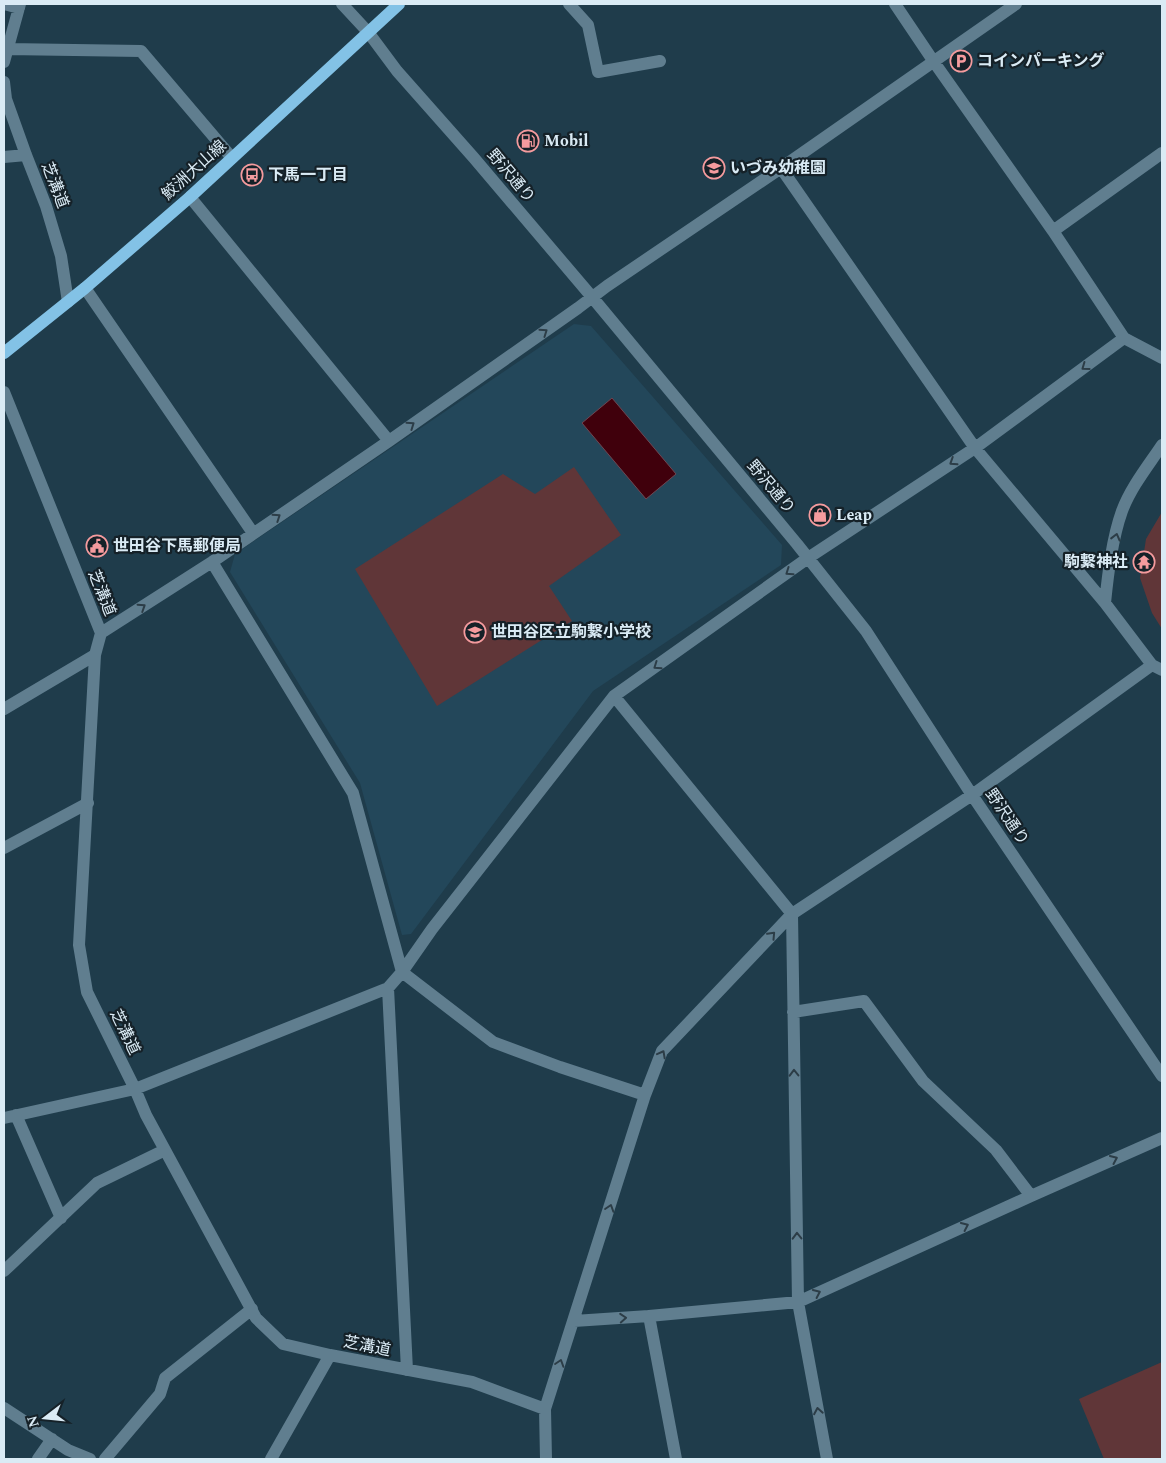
<svg xmlns="http://www.w3.org/2000/svg" width="1166" height="1463" viewBox="0 0 1166 1463" font-family="Spectral,'Noto Sans JP',serif">
<style>
.built{fill:#23475a}
.green{fill:#603638}
.water{fill:#40000c;stroke:#6e4652}
.lines{fill:none;stroke-linecap:round;stroke-linejoin:round}
.minor{stroke:#607e8f;stroke-width:12}
.major{stroke:#83c2e6;stroke-width:12}
.oneway{stroke:#2c3d47}
.labels{text-anchor:middle;dominant-baseline:central;stroke-width:4.5;stroke-linejoin:round;paint-order:stroke}
.poi-label{font-size:16px;font-weight:bold;fill:#daebf5;stroke:#152128;text-anchor:start}
.street-label{font-size:16px;fill:#daebf5;stroke:#152128}
</style>
<rect width="100%" height="100%" fill="#1f3c4b"/>
<path class="built" d="M574,324L591,326L782,545L781,565L593,691L411,934L402,935L360,783L230,572L235,554Z"/>
<path class="green" d="M574,467L621,535L549,586L572,621L437,706L355,569L503,474L535,494Z
M1162,512V629L1152,613L1140,578L1146,539Z
M1162,1362V1459H1104L1079,1399Z"/>
<path class="water" d="M612,398L676,474L646,499L582,423Z"/>
<g class="lines">
<path class="minor" d="M4,4L19,8
M342,4L368,32L397,71L474,158L592,297L797,544L866,631L972,795L1162,1076
M569,4L588,25L598,72L660,61
M895,4L934,62L1053,231L1124,338L1162,358
M7,49L141,51L232,158
M4,62L20,4
M4,82L6,99L26,155L46,206L61,256L68,302
M4,157L26,155
M781,168L975,448L1105,603L1152,665L1162,670
M190,197L389,441
M1053,231L1162,153
M85,288L253,533
M4,392L101,633L95,655L79,945L87,992L135,1089L146,1115L256,1318L283,1344L330,1355L472,1382L545,1409
M212,562L353,793L402,972L493,1042L560,1067L645,1095
M1105,603C1108,574 1112,539 1122,511C1131,487 1148,466 1162,445
M101,633L212,562L389,441L578,308L607,286L781,168L1016,4
M614,696L792,914L798,1302L827,1459
M4,709L95,655
M4,848L88,803
M388,988L407,1370
M793,1012L864,1001L923,1081L996,1150L1031,1196
M16,1115L61,1218
M4,1118L135,1089L388,988L402,972L432,929L614,696L808,558L975,448L1124,338
M4,1271L97,1183L165,1150
M649,1316L676,1459
M574,1321L649,1316L798,1302L1031,1196L1162,1138
M4,1408L68,1450L90,1459
M38,1459L52,1439
M105,1459L160,1394L165,1378L252,1309
M271,1459L330,1355
M546,1459L545,1409L645,1095L662,1051L792,914L972,795L1152,665"/>
<path class="major" d="M4,353L85,288L190,197L399,4"/>
</g>
<defs><path id="oneway-chevron" d="M-2-3.5L2.5 0L-2 3.5" fill="none" stroke-width="1.6" stroke-linecap="round" stroke-linejoin="round" transform="scale(1.25)"/></defs>
<g class="oneway">
<use href="#oneway-chevron" transform="translate(544 332) rotate(-35)"/>
<use href="#oneway-chevron" transform="translate(1085 367) rotate(144)"/>
<use href="#oneway-chevron" transform="translate(411 425) rotate(-35)"/>
<use href="#oneway-chevron" transform="translate(953 462) rotate(147)"/>
<use href="#oneway-chevron" transform="translate(277 517) rotate(-34)"/>
<use href="#oneway-chevron" transform="translate(1116 537) rotate(-76)"/>
<use href="#oneway-chevron" transform="translate(789 572) rotate(145)"/>
<use href="#oneway-chevron" transform="translate(142 607) rotate(-33)"/>
<use href="#oneway-chevron" transform="translate(657 666) rotate(145)"/>
<use href="#oneway-chevron" transform="translate(772 935) rotate(-47)"/>
<use href="#oneway-chevron" transform="translate(662 1054) rotate(-62)"/>
<use href="#oneway-chevron" transform="translate(794 1073) rotate(-91)"/>
<use href="#oneway-chevron" transform="translate(1114 1159) rotate(-24)"/>
<use href="#oneway-chevron" transform="translate(610 1208) rotate(-72)"/>
<use href="#oneway-chevron" transform="translate(965 1226) rotate(-25)"/>
<use href="#oneway-chevron" transform="translate(797 1236) rotate(-91)"/>
<use href="#oneway-chevron" transform="translate(817 1293) rotate(-25)"/>
<use href="#oneway-chevron" transform="translate(623 1318) rotate(-4)"/>
<use href="#oneway-chevron" transform="translate(560 1363) rotate(-72)"/>
<use href="#oneway-chevron" transform="translate(818 1411) rotate(-100)"/>
</g>
<defs>
<g id="parking-ring" transform="scale(1.125)"><circle r="9.5" fill="#152128" stroke="#f59b9e" stroke-width="1.5"/><path d="M-3.5-5.5H1a3.5 3.5 0 0 1 0 7H-1V5.5H-3.5ZM-1-3.4V-.6H.8a1.4 1.4 0 0 0 0-2.8Z" fill="#f59b9e"/></g>
<g id="fuel-ring" transform="scale(1.125)"><circle r="9.5" fill="#152128" stroke="#f59b9e" stroke-width="1.5"/><path d="M-5.5-6h7V0h2V4h1.3V-2.5L3-4.5l.8-.8L6-3V5H2.5V1h-1V6h-7ZM-4.2-4.7v3.2H.2V-4.7Z" fill="#f59b9e"/></g>
<g id="school-ring" transform="scale(1.125)"><circle r="9.5" fill="#152128" stroke="#f59b9e" stroke-width="1.5"/><path d="M0-5L7-2L0 1L-7-2ZM-4 1L0 2.5L4 1V4Q0 6-4 4Z" fill="#f59b9e"/></g>
<g id="bus-ring" transform="scale(1.125)"><circle r="9.5" fill="#152128" stroke="#f59b9e" stroke-width="1.5"/><path d="M-5-6H5V4H4V6H2V4H-2V6H-4V4H-5ZM-3.5-4V0h7V-4ZM-3.5 1.2v1.5H-2V1.2ZM2 1.2v1.5H3.5V1.2Z" fill="#f59b9e"/></g>
<g id="shop-ring" transform="scale(1.125)"><circle r="9.5" fill="#152128" stroke="#f59b9e" stroke-width="1.5"/><path d="M-5-2.5h2.3a2.7 3.5 0 0 1 5.4 0H5L5.5 6h-11ZM-1.5-2.5h3a1.5 2.3 0 0 0-3 0Z" fill="#f59b9e"/></g>
<g id="civic-ring" transform="scale(1.125)"><circle r="9.5" fill="#152128" stroke="#f59b9e" stroke-width="1.5"/><path d="M-.6-6.5H3V-4.5H.6V-3L4-1V1h2V6H-6V1h2V-1L-.6-3ZM-1.2 2.5V6h2.4V2.5Z" fill="#f59b9e"/></g>
<g id="temple-ring" transform="scale(1.125)"><circle r="9.5" fill="#152128" stroke="#f59b9e" stroke-width="1.5"/><path d="M0-6L5-2H3V0L6.5 2.5H4V6H1.5V3h-3V6H-4V2.5H-6.5L-3 0V-2H-5Z" fill="#f59b9e"/></g>
</defs>
<g fill-rule="evenodd">
<use href="#parking-ring" x="961" y="61"/>
<use href="#fuel-ring" x="528" y="141"/>
<use href="#school-ring" x="714" y="168"/>
<use href="#bus-ring" x="252" y="175"/>
<use href="#shop-ring" x="820" y="515"/>
<use href="#civic-ring" x="97" y="546"/>
<use href="#temple-ring" x="1144" y="562"/>
<use href="#school-ring" x="475" y="632"/>
</g>
<g class="labels">
<g class="poi-label">
<text x="977" y="61">コインパーキング</text>
<text x="544" y="141">Mobil</text>
<text x="730" y="168">いづみ幼稚園</text>
<text x="268" y="175">下馬一丁目</text>
<text x="836" y="515">Leap</text>
<text x="113" y="546">世田谷下馬郵便局</text>
<text x="1128" y="562" text-anchor="end">駒繋神社</text>
<text x="491" y="632">世田谷区立駒繋小学校</text>
</g>
<g class="street-label">
<text transform="translate(194 170) rotate(-42)">鮫洲大山線</text>
<text transform="translate(511 176) rotate(50)">野沢通り</text>
<text transform="translate(55 185) rotate(69)">芝溝道</text>
<text transform="translate(771 487) rotate(50)">野沢通り</text>
<text transform="translate(102 593) rotate(68)">芝溝道</text>
<text transform="translate(1007 817) rotate(56)">野沢通り</text>
<text transform="translate(125 1032) rotate(64)">芝溝道</text>
<text transform="translate(367 1346) rotate(11)">芝溝道</text>
</g>
</g>
<rect width="1166" height="1463" fill="none" stroke="#daebf5" stroke-width="10"/>
<g transform="translate(45 1418) rotate(254)" stroke="#152128" stroke-width="4" paint-order="stroke">
<path d="M0-4L9 19L0 12L-9 19Z" fill="#daebf5"/>
<text y="-8" font-size="14" font-weight="bold" text-anchor="middle" fill="#daebf5">N</text>
</g>
</svg>
